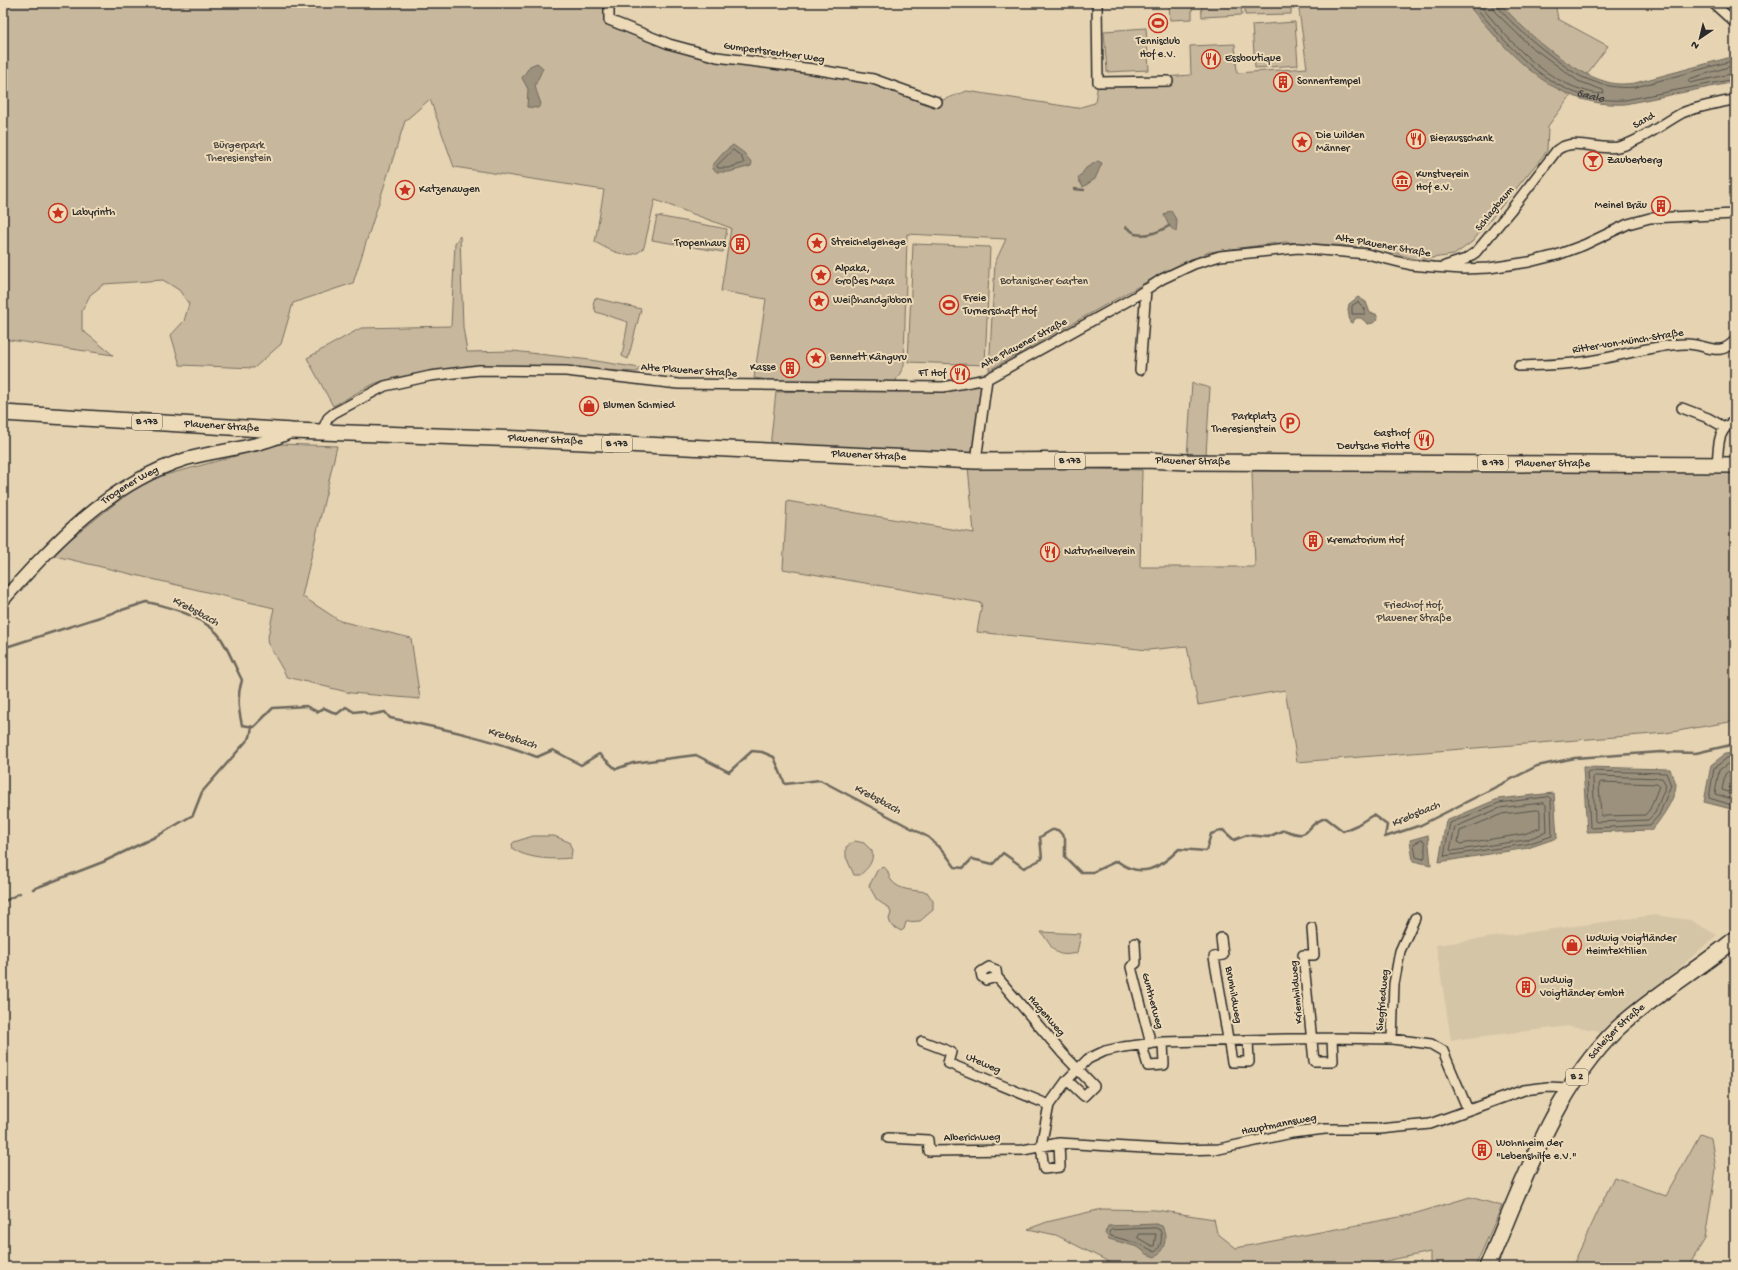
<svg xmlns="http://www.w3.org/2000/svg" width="1738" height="1270" viewBox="0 0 1738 1270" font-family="'Gochi Hand',sans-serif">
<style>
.built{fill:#d5c5a7}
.green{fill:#c7b79c;stroke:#797164}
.water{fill:#9b917d;stroke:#6e685c}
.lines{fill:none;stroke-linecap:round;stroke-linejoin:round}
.shore{stroke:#58544c;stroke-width:1}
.stream{stroke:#6e685c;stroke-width:2.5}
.minor-casing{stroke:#2b2b2b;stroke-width:12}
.tertiary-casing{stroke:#2b2b2b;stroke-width:15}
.primary-casing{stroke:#2b2b2b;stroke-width:18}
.minor{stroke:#eddab8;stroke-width:9}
.tertiary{stroke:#eddab8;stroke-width:12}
.primary{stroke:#eddab8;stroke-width:15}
.labels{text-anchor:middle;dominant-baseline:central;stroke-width:4;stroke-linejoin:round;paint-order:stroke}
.shield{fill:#eddab8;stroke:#656055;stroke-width:1}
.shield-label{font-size:10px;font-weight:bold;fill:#2b2b2b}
.poi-label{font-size:11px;fill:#2b2b2b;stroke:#eddab8;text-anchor:start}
.street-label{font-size:11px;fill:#2b2b2b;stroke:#eddab8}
.park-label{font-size:11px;fill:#4a4742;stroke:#eddab8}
.water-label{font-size:12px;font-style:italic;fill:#474440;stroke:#eddab8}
</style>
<rect width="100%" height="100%" fill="#e5d3b2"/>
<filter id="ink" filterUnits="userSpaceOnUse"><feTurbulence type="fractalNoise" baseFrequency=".025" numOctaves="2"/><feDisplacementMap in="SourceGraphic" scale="8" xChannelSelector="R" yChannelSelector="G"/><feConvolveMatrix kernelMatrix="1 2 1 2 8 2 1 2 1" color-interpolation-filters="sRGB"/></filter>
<g filter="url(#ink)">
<path class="built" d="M1655,915L1690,920L1717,935L1602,1035L1596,1030L1569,1026L1451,1040L1436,945Z"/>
<path class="green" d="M3,3H609V20L669,44L873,79L937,102L967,91L1077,108L1095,103L1098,82L1191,75L1190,46L1235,44L1237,73L1307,68L1298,3H1555L1558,19L1608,46L1548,126L1547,151L1472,242L1454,255L1417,260L1379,248L1285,242L1209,252L1159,275L989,370L995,263L1006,239L907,234L904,366L894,384L786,383L754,378L766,299L721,291L731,228L655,200L644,247C633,263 609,250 595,242L604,190L454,167L430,99L405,121L353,283L293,303L281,344L254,368L180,365L171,335L184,321L189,304L179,290L163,280L104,284L90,295L82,311V330L113,355L3,339Z
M1169,3H1192V19L1170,20Z
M1201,3H1241L1242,15L1202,17Z
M1245,3H1291V14L1245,15Z
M1295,22L1298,65L1255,68L1252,25Z
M1146,28L1149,70L1107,72L1104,31Z
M657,216L727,229L723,252L652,240Z
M460,236L463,327L467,352L513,351L590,360L640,368L637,372C553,368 465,359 382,381C366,386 349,398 333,406L307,358L361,328L451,326L455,243Z
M913,244L990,247L985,365L908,362Z
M595,298L641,309L628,359L622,356L628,322L596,312L593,304Z
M1192,383L1210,388L1206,455L1187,457Z
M983,386L974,456L770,447L776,392Z
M280,444L337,446L302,596L340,621L411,638L420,699L351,693L287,677L267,642L274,608L51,555L143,481Z
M968,466L1142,470L1140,567H1255L1252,471L1735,470V721L1666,733L1297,762L1285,690L1198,705L1187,646L1148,650L977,632L982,603L783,569L787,501L974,533Z
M533,836H554L569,842L572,850L571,858C553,860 528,859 513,849L512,844L514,842Z
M855,841L864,843L872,851C874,862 868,868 860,875H854L846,857V847Z
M884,867C889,871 888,875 891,880C899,891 914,890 927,892L933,901V910L920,921L906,922L904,929L901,931L891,925L889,919L891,913L889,908L877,900L869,886L878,869Z
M1041,932L1081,934L1077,953C1053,958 1055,950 1041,932Z
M1700,1134L1711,1138L1716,1169L1705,1239L1688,1267H1572L1614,1177L1666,1196Z
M1470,1197L1502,1206L1475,1267H1430V1252L1356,1267H1119L1056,1235L1028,1229L1047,1222L1102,1209L1156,1210L1214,1219L1217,1233L1236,1248L1410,1215Z"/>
<path class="water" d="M1466,3H1500C1525,32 1570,72 1607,82C1617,85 1626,84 1635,83L1735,56V82L1625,104C1552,108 1510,53 1466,3Z
M537,63L543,68C534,89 533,81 541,104L538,108L527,107L528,89L522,78L530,66Z
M733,145L744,153L752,163L751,166L729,172H717L713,169L712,166L724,152Z
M1098,161L1102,163L1095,179L1083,187L1078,179L1086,168Z
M1171,211L1177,221L1176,232L1169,226L1164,215L1167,212Z
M1358,297L1366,302L1370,313L1376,314L1378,319L1373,323L1368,324L1361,318H1356L1352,323L1350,322L1348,310L1349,304Z
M1735,753V810L1704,802L1711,765L1725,754Z
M1583,767L1670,769C1671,773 1675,780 1676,784C1676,798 1661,819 1652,830L1587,832Z
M1554,793L1557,838L1528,848L1439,862L1446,821L1498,799Z
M1428,835L1431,865L1413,861L1410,840Z
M1156,1224L1162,1226C1168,1237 1165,1250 1155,1257L1147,1254L1138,1247L1109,1239L1105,1233L1108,1226Z"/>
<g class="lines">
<g class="shore">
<path id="s1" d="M1472,3C1513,51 1554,104 1625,100L1735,79"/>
<path d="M1478,3C1508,38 1537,76 1583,90C1589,92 1598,95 1604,93L1603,90L1578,81L1529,45L1494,11L1492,3"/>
<path d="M1497,3C1498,16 1568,71 1582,77C1600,85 1616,89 1636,87L1735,60"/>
<path d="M1735,65L1689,79L1688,81L1690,83L1735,73"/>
<path d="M733,150L741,156L744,163L728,168H718L717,166Z"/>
<path d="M1358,302L1365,309V314H1352V306Z"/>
<path d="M1735,757L1727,758L1714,768L1709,798L1735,806"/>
<path d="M1735,762L1729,763L1719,770L1715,794L1735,800"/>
<path d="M1735,768L1731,769L1725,774L1722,790L1735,794"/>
<path d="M1590,771L1666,773L1671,785L1659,815L1650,825L1592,828L1590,826L1587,773Z"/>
<path d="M1595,776L1662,778L1666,785L1655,813L1648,820L1597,822L1595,821L1593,778Z"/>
<path d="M1601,782L1657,784L1659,786L1650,809L1645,815L1603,816L1601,815L1599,785Z"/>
<path d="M1549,797L1551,799L1552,836L1527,844L1444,856L1450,823L1499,803Z"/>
<path d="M1544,803L1546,805L1547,832L1525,840L1452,851L1450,850L1455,827L1500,808Z"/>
<path d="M1538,810L1540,811V828L1524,834L1460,844L1458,842L1460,831L1502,814Z"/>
<path d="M1422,840L1425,842V857L1423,859L1416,857L1414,844Z"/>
<path d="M1156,1228L1160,1230C1163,1237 1161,1248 1155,1252L1140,1244L1111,1236L1109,1232L1111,1230Z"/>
<path d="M1140,1234H1156L1154,1246H1152L1138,1238Z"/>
</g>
<path class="stream" d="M1074,189L1084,190
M1126,227L1133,232
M1135,234C1148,237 1159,232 1169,226
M3,648L147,602C171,607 199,615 217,633C225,641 236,669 242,680C237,696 238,708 242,725L254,727L273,708L306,706L318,712L324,708L337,714L346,707L354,712L362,711L370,715L385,712L390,718C440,728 490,738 537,757L553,750L581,765L599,754L616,769L633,763L696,755L729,772L752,751L762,752L774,757L785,784L820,780L928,837L944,852L955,867L963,868L972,859L993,864L1003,853L1024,868L1042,859L1040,837L1052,830H1058L1065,838V857L1080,872H1093L1117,861C1141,879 1159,869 1179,849L1206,851L1211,834L1223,830L1234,840L1247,835L1268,837L1284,830C1315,842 1301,825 1326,818L1343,831L1357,825L1373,815L1387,825L1385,837L1421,825L1537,766L1575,758L1661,752L1696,753L1735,744
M33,889L103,862L159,835L193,815L202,792L250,737L252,727
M3,902L20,893"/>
<g class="minor-casing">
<path id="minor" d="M609,3V20L669,44L717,57L813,69L873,79L937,102
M1097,3L1098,82L1168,81
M1713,3L1735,23
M1445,266L1466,259L1476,252L1510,211L1557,150C1576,136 1601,153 1622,146C1644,139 1662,124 1682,113C1691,109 1724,101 1735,100
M1519,366C1545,365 1570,365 1595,360C1625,355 1654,345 1685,344C1705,343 1719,359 1735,340
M1140,370L1146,289
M1682,408L1708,418L1724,427
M322,431L328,418L334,413L385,386L430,376L479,370L566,371L678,384L943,387L987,379L1133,298L1162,279L1194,264L1220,256L1298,248L1367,254L1411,265L1433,267L1463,269L1489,268L1529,262L1557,255L1584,245L1628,224L1650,218L1735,214
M976,461L987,379
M1717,465C1719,446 1716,430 1735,421
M1312,928L1314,955H1303L1314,1061H1333L1332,1038
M1221,938L1223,955L1214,957L1232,1062H1249L1248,1040
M1135,943L1136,963L1131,967L1151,1044
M997,977L986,980L982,977L981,972L989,967L996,970L997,977L1063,1054L1094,1086L1084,1096L1067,1080
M1392,1039L1394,984L1400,951L1415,918
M922,1041L951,1052L948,1063L1049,1105
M1142,1046L1148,1066L1164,1065L1163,1042
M888,1138L928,1140L929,1151L1023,1150L1059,1143L1179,1150L1219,1149L1292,1133L1325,1129H1380L1430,1124L1524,1090L1548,1087L1569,1088
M1059,1143L1060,1167L1044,1169L1041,1146L1049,1105L1067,1080L1088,1059L1105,1051L1123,1047L1163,1042L1332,1038L1392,1039L1431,1044L1443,1051L1468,1110"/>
</g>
<g class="tertiary-casing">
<g id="tertiary">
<path id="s2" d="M3,600C55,542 109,483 186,459C221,449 260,448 292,431"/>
</g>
</g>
<g class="primary-casing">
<g id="primary">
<path id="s3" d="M3,413L292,431L521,439L890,457L976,461L1146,460L1187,462L1735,465"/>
<path id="s4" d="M1487,1267C1522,1187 1553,1091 1617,1029C1653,995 1697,971 1735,939"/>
</g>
</g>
<use href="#minor" class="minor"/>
<use href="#tertiary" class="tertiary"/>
<use href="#primary" class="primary"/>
</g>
</g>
<defs>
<g id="stadium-ring" transform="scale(1)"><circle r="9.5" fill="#eddab8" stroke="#c8321e" stroke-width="1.5"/><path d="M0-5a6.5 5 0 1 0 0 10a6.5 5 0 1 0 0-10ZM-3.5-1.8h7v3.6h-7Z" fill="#c8321e"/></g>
<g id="restaurant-ring" transform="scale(1)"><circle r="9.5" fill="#eddab8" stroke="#c8321e" stroke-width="1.5"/><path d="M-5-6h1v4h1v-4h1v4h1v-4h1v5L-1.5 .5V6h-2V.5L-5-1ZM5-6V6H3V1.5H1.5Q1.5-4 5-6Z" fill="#c8321e"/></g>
<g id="building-ring" transform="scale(1)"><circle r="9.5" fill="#eddab8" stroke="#c8321e" stroke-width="1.5"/><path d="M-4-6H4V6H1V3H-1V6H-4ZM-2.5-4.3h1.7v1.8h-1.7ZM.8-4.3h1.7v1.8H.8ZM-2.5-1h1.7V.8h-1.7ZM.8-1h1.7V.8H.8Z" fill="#c8321e"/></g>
<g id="sight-ring" transform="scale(1)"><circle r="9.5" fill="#eddab8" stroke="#c8321e" stroke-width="1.5"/><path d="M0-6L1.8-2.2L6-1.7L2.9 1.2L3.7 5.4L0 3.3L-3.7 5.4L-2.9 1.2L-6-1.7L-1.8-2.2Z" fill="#c8321e"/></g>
<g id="bar-ring" transform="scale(1)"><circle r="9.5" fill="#eddab8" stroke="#c8321e" stroke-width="1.5"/><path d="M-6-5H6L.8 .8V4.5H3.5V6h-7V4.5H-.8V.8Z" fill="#c8321e"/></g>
<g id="museum-ring" transform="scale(1)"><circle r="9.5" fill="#eddab8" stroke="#c8321e" stroke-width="1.5"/><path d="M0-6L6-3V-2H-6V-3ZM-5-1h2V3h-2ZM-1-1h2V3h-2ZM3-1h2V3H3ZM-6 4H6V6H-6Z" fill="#c8321e"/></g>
<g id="shop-ring" transform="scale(1)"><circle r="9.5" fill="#eddab8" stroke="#c8321e" stroke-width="1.5"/><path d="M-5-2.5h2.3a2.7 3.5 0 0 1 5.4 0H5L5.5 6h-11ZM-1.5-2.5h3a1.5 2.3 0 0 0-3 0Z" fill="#c8321e"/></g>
<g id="parking-ring" transform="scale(1)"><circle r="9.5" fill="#eddab8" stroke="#c8321e" stroke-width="1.5"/><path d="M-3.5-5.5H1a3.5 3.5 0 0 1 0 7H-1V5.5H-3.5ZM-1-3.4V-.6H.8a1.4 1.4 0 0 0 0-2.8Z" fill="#c8321e"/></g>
</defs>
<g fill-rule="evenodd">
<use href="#stadium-ring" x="1158" y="23"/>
<use href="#restaurant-ring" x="1211" y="59"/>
<use href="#building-ring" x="1283" y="82"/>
<use href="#restaurant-ring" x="1416" y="139"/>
<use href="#sight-ring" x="1302" y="142"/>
<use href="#bar-ring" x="1593" y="161"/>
<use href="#museum-ring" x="1402" y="181"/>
<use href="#sight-ring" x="405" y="190"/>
<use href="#building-ring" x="1661" y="206"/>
<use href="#sight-ring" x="58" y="213"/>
<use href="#sight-ring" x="817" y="243"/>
<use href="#building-ring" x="740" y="244"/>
<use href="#sight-ring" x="821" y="275"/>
<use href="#sight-ring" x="819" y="301"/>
<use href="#stadium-ring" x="949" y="305"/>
<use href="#sight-ring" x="816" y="358"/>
<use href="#building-ring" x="790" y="368"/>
<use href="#restaurant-ring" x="960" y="374"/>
<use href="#shop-ring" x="589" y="406"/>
<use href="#parking-ring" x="1290" y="423"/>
<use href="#restaurant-ring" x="1424" y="440"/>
<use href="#building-ring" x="1313" y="541"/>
<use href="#restaurant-ring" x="1050" y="552"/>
<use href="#shop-ring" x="1572" y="945"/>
<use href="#building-ring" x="1526" y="987"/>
<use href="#building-ring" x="1482" y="1150"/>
</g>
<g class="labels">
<g class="shield">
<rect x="132" y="414" width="30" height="16" rx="3"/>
<rect x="602" y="436" width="30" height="16" rx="3"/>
<rect x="1055" y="453" width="30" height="16" rx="3"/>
<rect x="1478" y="455" width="30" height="16" rx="3"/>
<rect x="1566" y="1069" width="22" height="16" rx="3"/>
</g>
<g class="shield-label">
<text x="147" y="422">B 173</text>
<text x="617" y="444">B 173</text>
<text x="1070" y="461">B 173</text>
<text x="1493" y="463">B 173</text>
<text x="1577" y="1077">B 2</text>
</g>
<g class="poi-label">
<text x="1158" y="42" text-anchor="middle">Tennisclub<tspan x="1158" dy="13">Hof e.V.</tspan></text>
<text x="1225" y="59">Essboutique</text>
<text x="1297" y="82">Sonnentempel</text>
<text x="1316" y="136">Die wilden<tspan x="1316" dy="13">Männer</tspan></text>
<text x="1430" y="139">Bierausschank</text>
<text x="1607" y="161">Zauberberg</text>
<text x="1416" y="175">Kunstverein<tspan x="1416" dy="13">Hof e.V.</tspan></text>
<text x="419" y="190">Katzenaugen</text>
<text x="1647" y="206" text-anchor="end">Meinel Bräu</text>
<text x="72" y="213">Labyrinth</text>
<text x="831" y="243">Streichelgehege</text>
<text x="726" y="244" text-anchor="end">Tropenhaus</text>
<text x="835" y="269">Alpaka,<tspan x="835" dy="13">Großes Mara</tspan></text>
<text x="963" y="299">Freie<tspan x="963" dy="13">Turnerschaft Hof</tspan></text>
<text x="833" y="301">Weißhandgibbon</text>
<text x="830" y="358">Bennett Känguru</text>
<text x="776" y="368" text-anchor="end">Kasse</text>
<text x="946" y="374" text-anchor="end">FT Hof</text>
<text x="603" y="406">Blumen Schmied</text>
<text x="1276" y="417" text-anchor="end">Parkplatz<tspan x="1276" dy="13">Theresienstein</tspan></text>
<text x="1410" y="434" text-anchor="end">Gasthof<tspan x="1410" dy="13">Deutsche Flotte</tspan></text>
<text x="1327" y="541">Krematorium Hof</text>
<text x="1064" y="552">Naturheilverein</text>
<text x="1586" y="939">Ludwig Voigtländer<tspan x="1586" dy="13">Heimtextilien</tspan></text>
<text x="1540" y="981">Ludwig<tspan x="1540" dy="13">Voigtländer GmbH</tspan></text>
<text x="1496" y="1144">Wohnheim der<tspan x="1496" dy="13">"Lebenshilfe e.V."</tspan></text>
</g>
<g class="street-label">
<text transform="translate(774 53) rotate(8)">Gumpertsreuther Weg</text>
<text transform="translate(1644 121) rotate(-30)">Sand</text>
<text transform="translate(1495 209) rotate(-51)">Schlagbaum</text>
<text transform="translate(1383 246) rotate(10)">Alte Plauener Straße</text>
<text transform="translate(1628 342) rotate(-9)">Ritter-von-Münch-Straße</text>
<text transform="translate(1024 344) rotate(-28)">Alte Plauener Straße</text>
<text transform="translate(689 371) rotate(4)">Alte Plauener Straße</text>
<text stroke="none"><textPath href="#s3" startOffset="219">Plauener Straße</textPath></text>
<text stroke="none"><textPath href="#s3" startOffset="543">Plauener Straße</textPath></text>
<text stroke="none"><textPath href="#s3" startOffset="867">Plauener Straße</textPath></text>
<text stroke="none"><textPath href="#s3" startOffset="1191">Plauener Straße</textPath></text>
<text stroke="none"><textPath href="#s3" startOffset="1551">Plauener Straße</textPath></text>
<text stroke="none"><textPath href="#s2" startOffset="172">Trogener Weg</textPath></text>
<text transform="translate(1297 992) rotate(-95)">Kriemhildweg</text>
<text transform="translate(1233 995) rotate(80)">Brunhildweg</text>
<text transform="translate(1383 1000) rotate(-85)">Siegfriedweg</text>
<text transform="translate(1152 1001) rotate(75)">Guntherweg</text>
<text transform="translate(1046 1016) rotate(49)">Hagenweg</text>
<text stroke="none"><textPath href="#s4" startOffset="271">Schleizer Straße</textPath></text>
<text transform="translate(983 1064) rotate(23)">Uteweg</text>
<text transform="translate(1279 1125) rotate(-11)">Hauptmannsweg</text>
<text transform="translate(972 1138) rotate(-1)">Alberichweg</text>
</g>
<g class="park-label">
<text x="239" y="146">Bürgerpark<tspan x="239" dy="13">Theresienstein</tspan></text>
<text x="1044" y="282">Botanischer Garten</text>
<text x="1414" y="606">Friedhof Hof,<tspan x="1414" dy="13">Plauener Straße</tspan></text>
</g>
<g class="water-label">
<text stroke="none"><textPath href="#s1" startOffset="154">Saale</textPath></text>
<text transform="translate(195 612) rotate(28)">Krebsbach</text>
<text transform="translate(512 739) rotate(17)">Krebsbach</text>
<text transform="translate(877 800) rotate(28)">Krebsbach</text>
<text transform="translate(1416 815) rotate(-23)">Krebsbach</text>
</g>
</g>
<rect width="1738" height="1270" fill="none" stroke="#eddab8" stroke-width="16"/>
<rect x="8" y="8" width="1722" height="1254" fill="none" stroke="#2b2b2b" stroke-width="1.5" filter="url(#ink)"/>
<g transform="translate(1700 38) rotate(215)" stroke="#eddab8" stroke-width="3" paint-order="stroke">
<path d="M0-3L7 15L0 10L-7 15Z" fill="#2b2b2b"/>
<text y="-6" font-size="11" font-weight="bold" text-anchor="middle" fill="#2b2b2b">N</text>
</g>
</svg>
